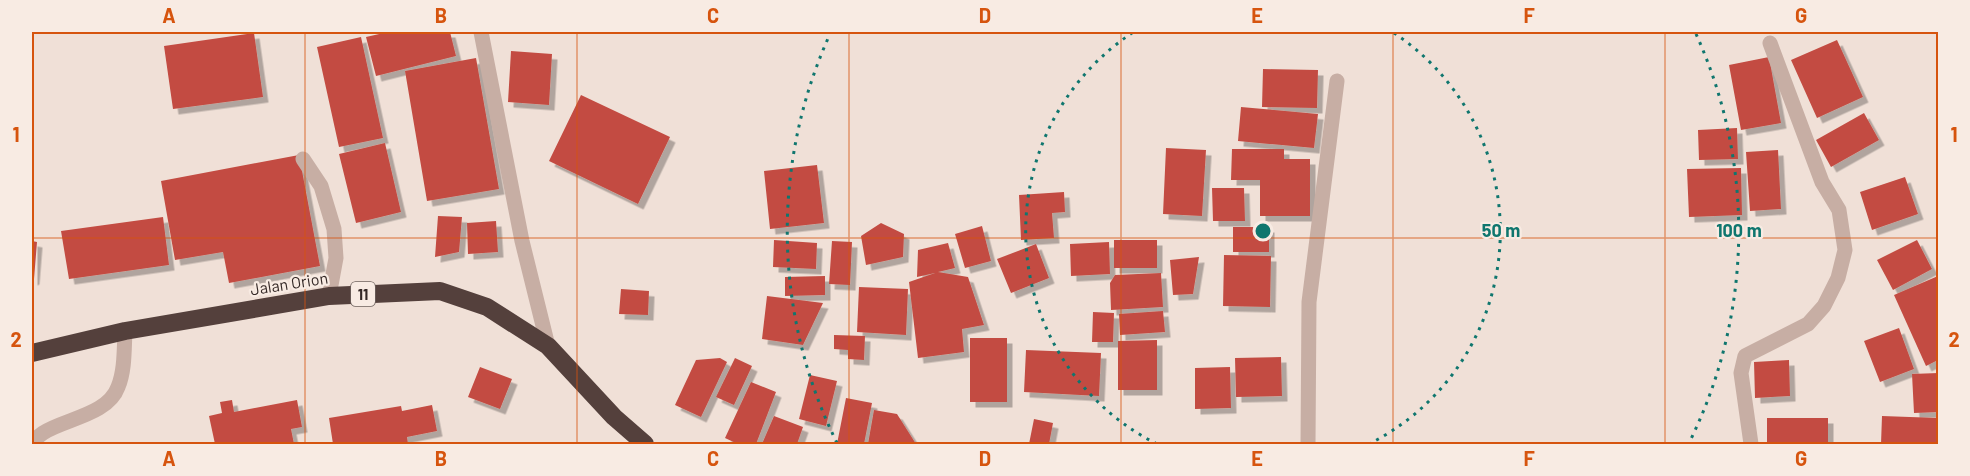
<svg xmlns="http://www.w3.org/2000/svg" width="1970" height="476" viewBox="0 0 1970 476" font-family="Barlow,sans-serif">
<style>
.building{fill:#c34c42;filter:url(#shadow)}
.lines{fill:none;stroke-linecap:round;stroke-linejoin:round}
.minor{stroke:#c7aea4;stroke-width:15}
.highway{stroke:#54403c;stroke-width:18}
.grid{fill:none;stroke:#d6540e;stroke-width:1.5;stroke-opacity:0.55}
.ring{fill:none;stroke:#0f766e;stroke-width:3;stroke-dasharray:3 6}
.labels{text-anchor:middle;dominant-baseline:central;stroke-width:4.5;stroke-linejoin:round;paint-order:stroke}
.shield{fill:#f8ebe3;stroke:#6e625e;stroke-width:1.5}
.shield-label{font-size:15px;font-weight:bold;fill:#332725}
.street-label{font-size:16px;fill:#332725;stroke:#f8ebe3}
.centre{fill:#0f766e;stroke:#f8ebe3;stroke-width:3}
.ring-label{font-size:18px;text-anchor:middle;font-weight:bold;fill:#0f766e;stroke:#f8ebe3;stroke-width:4.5;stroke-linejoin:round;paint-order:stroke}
.neatline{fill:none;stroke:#d6540e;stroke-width:2}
.grid-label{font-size:20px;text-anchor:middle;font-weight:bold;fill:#d6540e}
</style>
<defs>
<filter id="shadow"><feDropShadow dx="5.5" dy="5.5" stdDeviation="0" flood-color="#0004"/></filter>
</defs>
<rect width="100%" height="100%" fill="#f0e0d7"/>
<path class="building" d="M388,32H450L456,56L376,76L366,37Z
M254,33L263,97L173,109L164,46Z
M361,37L383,138L339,147L317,47Z
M1837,40L1863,97L1817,118L1791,60Z
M511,51L552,54L549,105L508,102Z
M1769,57L1781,123L1741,130L1729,65Z
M476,58L499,189L427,201L405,71Z
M1263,69L1318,70L1317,108L1262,107Z
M581,95L670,137L638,204L549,161Z
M1241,107L1318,114L1314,148L1238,141Z
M1864,113L1879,140L1831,167L1816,140Z
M1737,128L1738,159L1699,160L1698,130Z
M385,143L401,212L356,223L339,154Z
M1166,148L1206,150L1202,216L1163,214Z
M1232,149H1284V159H1310V216H1260V180H1231Z
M1778,150L1781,209L1750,211L1746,152Z
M299,155L320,266L229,283L223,252L175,260L161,181Z
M817,165L824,223L770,229L764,171Z
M1741,168L1742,215L1689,217L1687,169Z
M1905,177L1918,214L1872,230L1860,192Z
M1212,188H1244L1245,221H1213Z
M1064,192L1065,212L1052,213L1054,238L1021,240L1019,195Z
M438,216L462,217L459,252L435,257Z
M163,217L169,265L69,279L61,231Z
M496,221L498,252L468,254L467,223Z
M881,223L904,234L903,257L866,265L861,236Z
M982,226L991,261L965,268L955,234Z
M1233,227H1269V252H1233Z
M774,240L817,243L816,269L773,267Z
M1114,240H1157V268H1114Z
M1917,240L1932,269L1893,290L1877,260Z
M32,241L37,242L34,279L32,280Z
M832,241L852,242L850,285L829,284Z
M1109,242L1110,274L1071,276L1070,244Z
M948,243L955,268L938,272L968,277L984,325L962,329L964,352L918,358L909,282L935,273L917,277L918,250Z
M1036,244L1049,278L1011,293L997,259Z
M1224,255L1271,256L1270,307L1223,306Z
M1199,257L1193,294L1173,295L1170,260Z
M1161,273L1163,307L1111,310L1110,283L1115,275Z
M825,276V295L785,296V277Z
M1938,276V360L1926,366L1894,295Z
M859,287L908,289L906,335L857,332Z
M621,289L649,291L648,315L619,314Z
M767,296L823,303L803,345L762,339Z
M1163,311L1165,332L1120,335L1119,314Z
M1093,312L1114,313L1113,342H1092Z
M1899,328L1914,369L1880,382L1864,341Z
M834,335L865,336L864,360L848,359V350L834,349Z
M970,338H1007V402H970Z
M1157,340V390H1118V341Z
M1026,350L1101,353L1099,396L1024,392Z
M1281,357L1282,396L1236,397L1235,358Z
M720,358L727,362L701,417L675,405L696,360Z
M735,358L752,366L734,405L716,397Z
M1789,360L1790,396L1755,398L1754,362Z
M480,367L512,379L500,409L468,397Z
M1230,367L1231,408L1195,409V368Z
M1938,373V412L1914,413L1912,374Z
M810,375L837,381L826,426L799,419Z
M751,382L776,392L756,444H738L725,438Z
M846,398L872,403L864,444H837Z
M232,400L234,412L297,400L302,427L291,429L294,444H215L209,416L222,413L220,402Z
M432,405L437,431L407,437L408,444H333L329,418L401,406L402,411Z
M874,410L897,414L916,444H868Z
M774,416L803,427L797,444H762Z
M1882,416L1938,418V444H1881Z
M1767,418H1828V444H1767Z
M1034,419L1053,423L1049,444H1029Z"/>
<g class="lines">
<path class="minor" d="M481,32L522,241L548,346
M303,159L321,186L334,229L336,258L329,296
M32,442C35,439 39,436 43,433C64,419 108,415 118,387C125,370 124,349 125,331
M1308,444L1309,302L1337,81
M1751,444L1741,373L1745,356L1808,324L1824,306L1838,278L1845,250L1839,210L1822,182L1770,43"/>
<path class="highway" d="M32,353L125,331L329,296L440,291L487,307L548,346L614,417L645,444"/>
</g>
<path class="grid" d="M305,32V444M577,32V444M849,32V444M1121,32V444M1393,32V444M1665,32V444M32,238H1938"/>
<g class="ring">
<path d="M1157 444A238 238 0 0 1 1132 33M1394 33A238 238 0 0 1 1369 444"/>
<path d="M837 443A476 476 0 0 1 830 34M1696 34A476 476 0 0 1 1689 443"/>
</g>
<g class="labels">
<rect class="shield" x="351" y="282" width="24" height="24" rx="4.5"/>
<g class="shield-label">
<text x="363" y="294">11</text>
</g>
<g class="street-label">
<text transform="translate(289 283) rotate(-9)">Jalan Orion</text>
</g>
</g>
<circle cx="1263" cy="231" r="9" class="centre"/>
<g class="ring-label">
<text x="1501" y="237">50 m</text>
<text x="1739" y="237">100 m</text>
</g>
<rect width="1970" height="476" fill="none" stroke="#f8ebe3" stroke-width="66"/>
<rect x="33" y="33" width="1904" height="410" class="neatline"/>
<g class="grid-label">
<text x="169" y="23">A</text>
<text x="441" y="23">B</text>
<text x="713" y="23">C</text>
<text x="985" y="23">D</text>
<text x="1257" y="23">E</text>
<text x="1529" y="23">F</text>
<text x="1801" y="23">G</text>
<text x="16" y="142">1</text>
<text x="1954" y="142">1</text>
<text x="16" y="347">2</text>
<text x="1954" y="347">2</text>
<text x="169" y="466">A</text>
<text x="441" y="466">B</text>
<text x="713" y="466">C</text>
<text x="985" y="466">D</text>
<text x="1257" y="466">E</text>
<text x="1529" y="466">F</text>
<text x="1801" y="466">G</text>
</g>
</svg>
